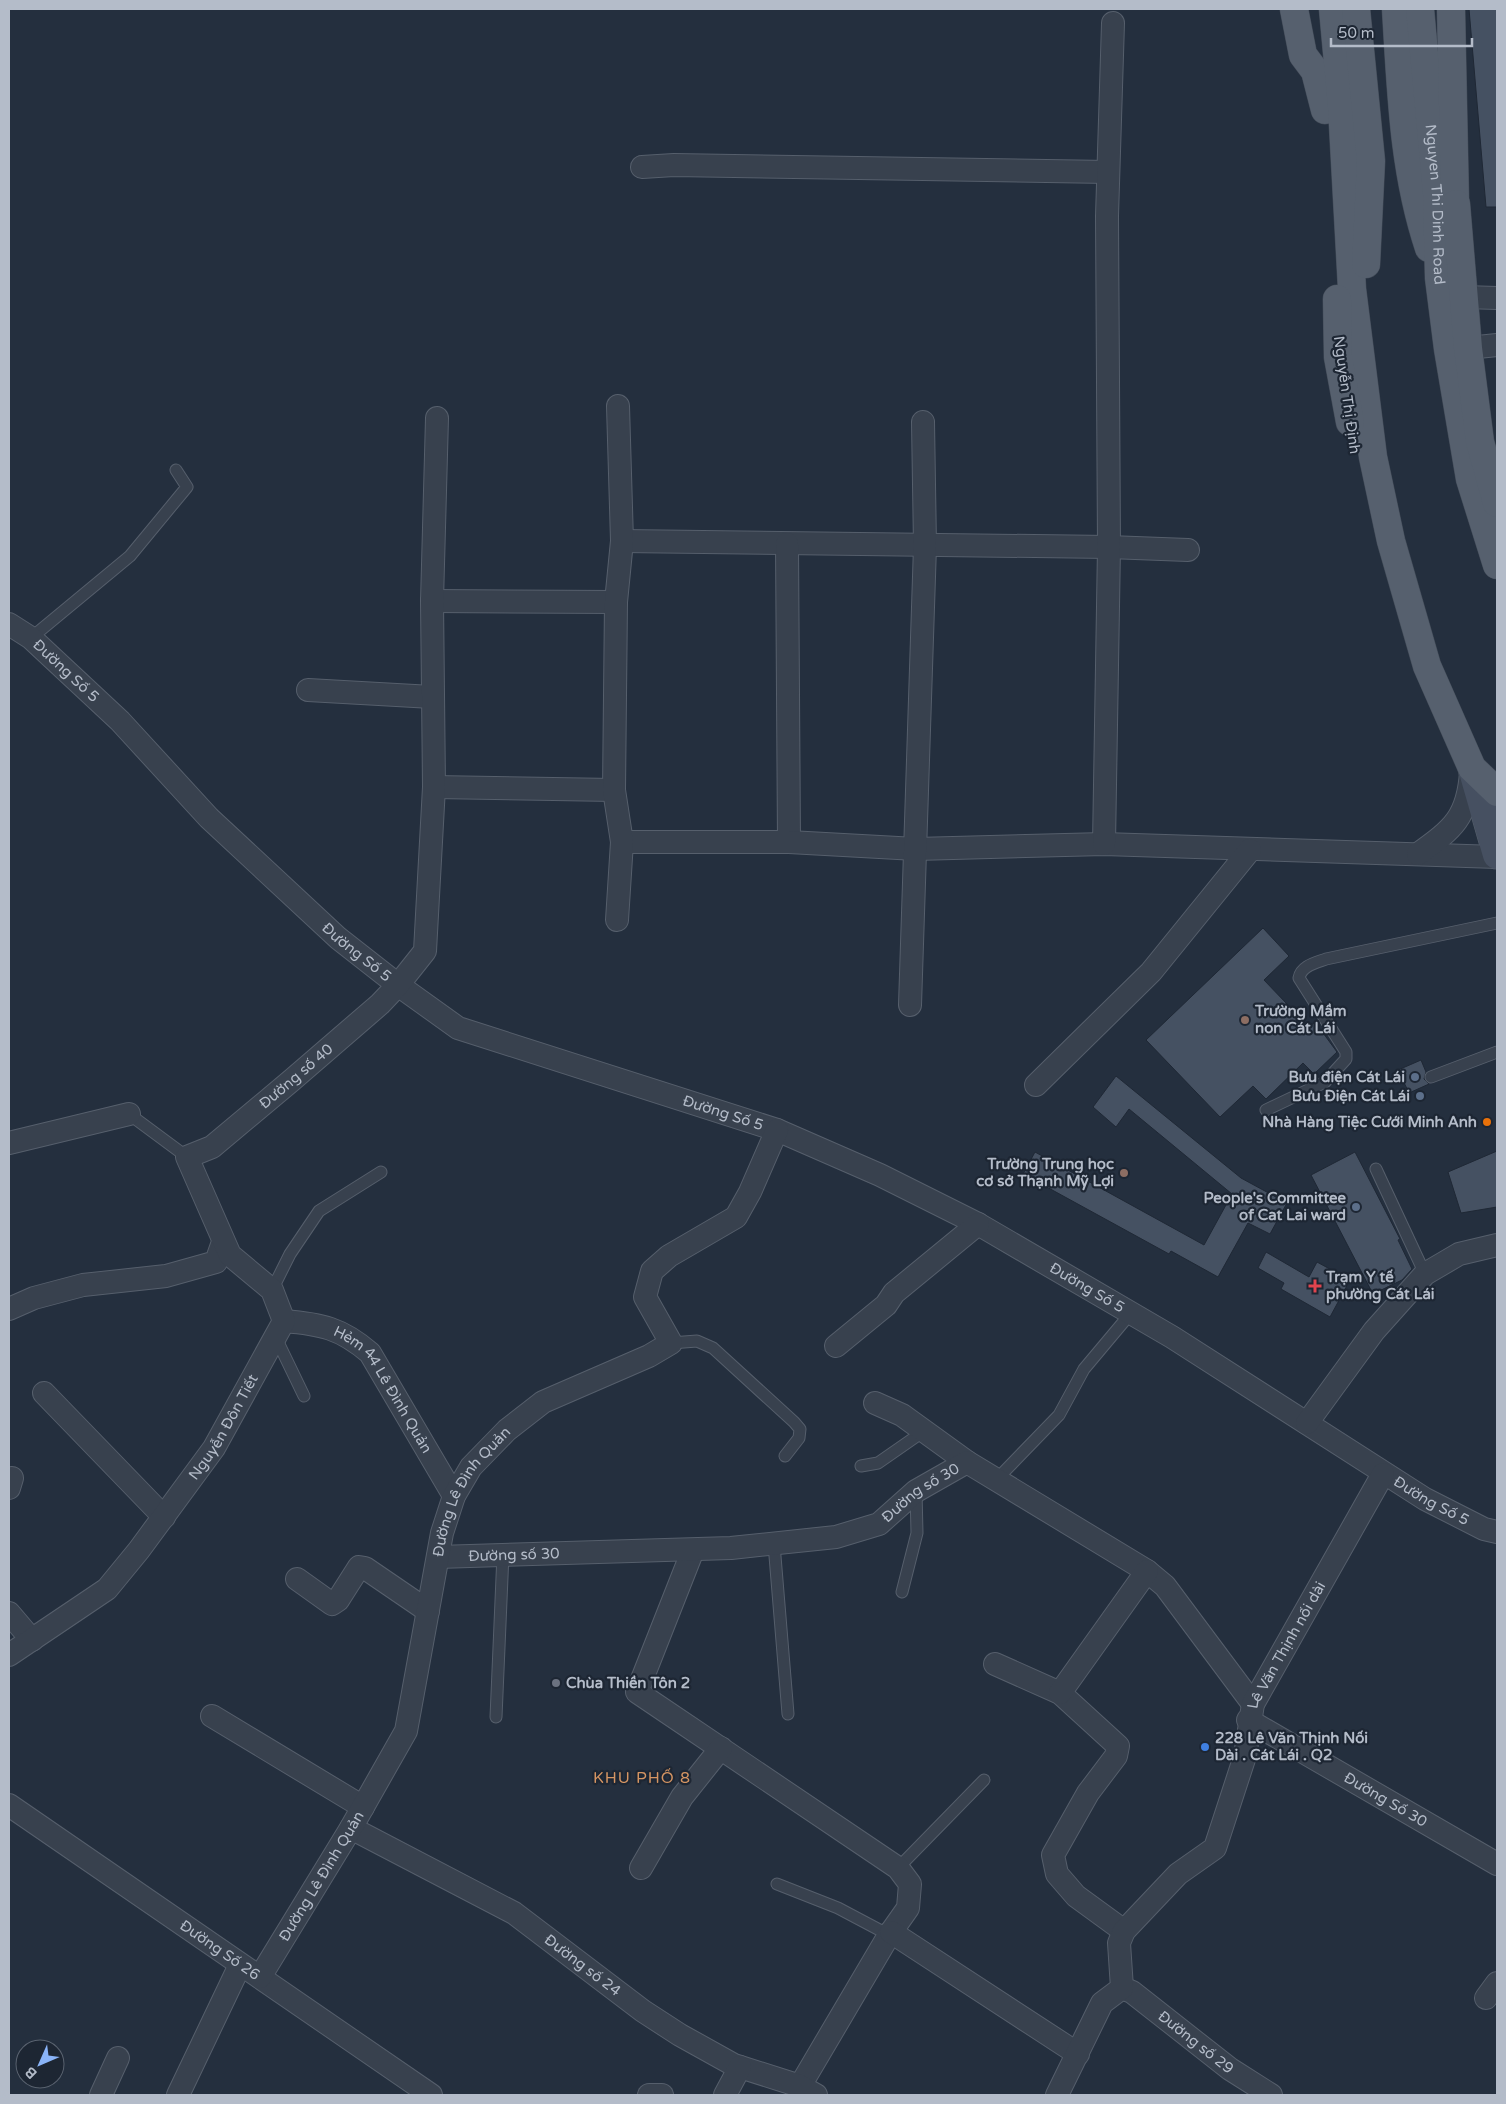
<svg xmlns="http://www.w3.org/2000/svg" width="1506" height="2104" viewBox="0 0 1506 2104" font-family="'Varela Round',sans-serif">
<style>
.building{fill:#455162;stroke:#1f2835}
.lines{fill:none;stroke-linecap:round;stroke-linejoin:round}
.lane-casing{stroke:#565f6c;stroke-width:13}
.street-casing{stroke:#565f6c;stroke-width:24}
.secondary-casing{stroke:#565f6c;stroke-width:29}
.primary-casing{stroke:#414a57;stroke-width:29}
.lane{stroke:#38414e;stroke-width:11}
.street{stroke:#38414e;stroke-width:22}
.secondary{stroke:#465061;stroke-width:28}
.primary{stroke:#56606e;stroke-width:28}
.education-dot{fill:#8d6e63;stroke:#1d2633;stroke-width:2}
.service-dot{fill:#5c6f8a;stroke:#1d2633;stroke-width:2}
.food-dot{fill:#e8710a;stroke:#1d2633;stroke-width:2}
.health-dot{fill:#e0444e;stroke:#1d2633;stroke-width:2}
.worship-dot{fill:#6b7280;stroke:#1d2633;stroke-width:2}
.shop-dot{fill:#3f7fe0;stroke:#1d2633;stroke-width:2}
.labels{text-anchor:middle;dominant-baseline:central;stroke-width:4.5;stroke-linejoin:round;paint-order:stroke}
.street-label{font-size:15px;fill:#b4bcc9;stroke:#1d2633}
.poi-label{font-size:15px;font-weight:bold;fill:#b4bcc9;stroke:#1d2633;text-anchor:end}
.neighbourhood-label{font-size:16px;letter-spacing:1px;fill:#d59563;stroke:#1d2633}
</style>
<rect width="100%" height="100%" fill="#242f3e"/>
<path class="building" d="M1469,9H1497V207H1486Z
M1263,928L1289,956L1264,980L1309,1027L1315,1022L1337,1052L1314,1074L1303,1063L1266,1099L1253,1086L1220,1117L1146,1040Z
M1421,1060L1426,1072L1424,1079L1429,1084L1409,1093L1398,1070Z
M1116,1076L1241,1178L1287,1203L1270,1234L1248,1223L1218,1277L1171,1251L1169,1254L1023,1174L1035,1152L1204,1245L1232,1194L1129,1109L1116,1127L1093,1107Z
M1497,1151V1207L1461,1213L1448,1172Z
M1355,1152L1400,1239L1398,1240L1412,1269L1402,1280L1373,1294L1311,1175Z
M1266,1252L1309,1277L1317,1262L1350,1280L1330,1317L1281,1289L1284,1283L1258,1268Z"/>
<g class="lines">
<g class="lane-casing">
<path id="lane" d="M31,638L130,556L187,487L176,470
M1431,1077L1497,1052
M1266,1110L1325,1082L1346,1059V1052L1299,978C1301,966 1315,963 1326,959L1497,923
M129,1114L187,1157
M1376,1169L1425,1274
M272,1290L290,1254L319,1211L381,1172
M276,1338L304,1396
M671,1343L697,1341L713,1348L794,1422L800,1429L799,1438L785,1456
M861,1466L878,1463L924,1431
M997,1479L1059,1415L1084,1369L1131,1313
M774,1544L788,1714
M902,1592L917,1533L916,1491
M496,1717L503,1554
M898,1868L984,1780
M777,1884L838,1908L889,1935"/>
</g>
<g class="street-casing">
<g id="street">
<path d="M642,167L674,165L1108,172"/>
<path d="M1464,297L1497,298"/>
<path d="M1468,348L1497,345"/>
<path d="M622,541L1109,547L1188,550"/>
<path d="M787,544L789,842"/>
<path d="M432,601L616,602"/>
<path id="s1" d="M9,624L31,638L120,721L209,818L338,938L398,985L458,1028L777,1130L880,1175L978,1224L1172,1337L1425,1499L1484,1529L1497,1532"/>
<path d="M308,690L432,697"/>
<path d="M434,787L614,790"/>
<path d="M622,842H789L916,849L1104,844L1497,857"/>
<path d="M1104,844L1109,547L1107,216L1113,23"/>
<path d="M1418,854C1453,829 1468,817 1471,772"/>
<path d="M617,920L622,842L614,790L616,602L622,541L618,406"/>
<path d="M910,1005L925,546L923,422"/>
<path d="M1036,1085L1151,972L1250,850"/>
<path d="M9,1143L129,1114"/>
<path d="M9,1309L34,1298L83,1285L166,1276L216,1262L223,1242"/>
<path id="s2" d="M284,1321C321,1324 341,1328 370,1353L454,1496"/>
<path d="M836,1346L886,1305L894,1293L978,1224"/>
<path d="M44,1393L164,1517"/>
<path d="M875,1403L902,1415L967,1462"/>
<path d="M1307,1423L1374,1331L1425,1274L1459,1254L1497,1245"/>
<path d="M9,1488L12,1478"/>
<path d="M693,1550L637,1692L898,1868L910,1884L908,1908L889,1935L800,2086"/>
<path id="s3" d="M438,1557L731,1548L836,1537L879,1524L916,1491L967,1462L1147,1571L1165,1586L1253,1704"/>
<path d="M297,1579L332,1604L338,1600L359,1567L365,1568L428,1611"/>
<path d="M9,1613L32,1640"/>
<path id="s4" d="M9,1655L107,1589L139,1550L214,1448L284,1321L272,1290L230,1255L187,1157L212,1147L292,1080L380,1004L398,985L425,951L434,787L432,601L437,418"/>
<path d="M995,1664L1060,1693L1118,1746L1116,1756L1088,1793L1053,1855L1057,1874L1076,1896L1124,1931"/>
<path d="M1060,1693L1147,1571"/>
<path d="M212,1716L363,1807"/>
<path id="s5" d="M1248,1720L1497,1864"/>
<path id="s6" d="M9,1805L431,2095"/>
<path id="s7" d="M351,1828L514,1913L643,2011L680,2035L734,2065L800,2086L816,2095"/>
<path d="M641,1868L682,1797L721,1748"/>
<path d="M891,1932L1078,2054"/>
<path id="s8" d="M260,1977L351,1828L406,1731L442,1533L454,1496L471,1467L507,1430L543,1402L649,1356L671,1343L645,1297L652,1271L669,1256L736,1217L750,1192L777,1130"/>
<path id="s9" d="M1122,1988L1132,1992L1230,2069L1271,2095"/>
<path d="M1486,1998L1497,1983"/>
<path d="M101,2095L118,2058"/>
<path d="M178,2095L240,1965"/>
<path d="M649,2095H662"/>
<path d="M725,2095L740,2067"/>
<path id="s10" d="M1057,2095L1102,2003L1122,1988L1119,1943L1124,1931L1178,1874L1215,1848L1245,1756L1253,1704L1383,1474"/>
</g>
</g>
<g class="secondary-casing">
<path id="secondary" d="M1472,768L1497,855"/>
</g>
<g class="primary-casing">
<g id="primary">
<path d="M1294,9L1303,55L1315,71L1325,110"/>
<path d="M1333,9L1342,107L1352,289L1373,457L1391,541L1427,666L1472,768L1497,792"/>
<path d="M1356,9L1371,161L1366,264"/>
<path d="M1396,9C1401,90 1403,170 1429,248"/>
<path id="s11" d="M1420,9L1437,194L1439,278L1448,349L1470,479L1497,565"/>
<path d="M1451,9L1455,202"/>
<path d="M1456,204L1468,348L1480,442L1497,503"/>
<path d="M1337,299L1338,357L1350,422"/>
</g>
</g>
<use href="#lane" class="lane"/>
<use href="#street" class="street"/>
<use href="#secondary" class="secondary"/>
<use href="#primary" class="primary"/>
</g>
<g class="education-dot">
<circle cx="1245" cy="1020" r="5"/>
<circle cx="1124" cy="1173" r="5"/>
</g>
<g class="service-dot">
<circle cx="1415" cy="1077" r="5"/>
<circle cx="1420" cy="1096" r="5"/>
<circle cx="1356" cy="1207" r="5"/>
</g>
<circle class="food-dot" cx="1487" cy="1122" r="5"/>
<path class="health-dot" d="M1312.5 1278.5h5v5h5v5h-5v5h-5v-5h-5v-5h5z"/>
<circle class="worship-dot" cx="556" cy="1683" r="5"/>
<circle class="shop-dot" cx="1205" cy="1747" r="5"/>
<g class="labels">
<g class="street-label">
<text stroke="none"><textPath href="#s11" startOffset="196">Nguyen Thi Dinh Road</textPath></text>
<text transform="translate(1347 395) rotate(82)">Nguyễn Thị Định</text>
<text stroke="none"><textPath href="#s1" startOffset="74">Đường Số 5</textPath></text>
<text stroke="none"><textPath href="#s1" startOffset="479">Đường Số 5</textPath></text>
<text stroke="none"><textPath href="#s4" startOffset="772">Đường số 40</textPath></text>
<text stroke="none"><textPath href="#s1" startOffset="884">Đường Số 5</textPath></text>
<text stroke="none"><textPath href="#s1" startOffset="1289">Đường Số 5</textPath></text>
<text stroke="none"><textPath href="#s2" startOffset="130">Hẻm 44 Lê Đình Quản</textPath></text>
<text stroke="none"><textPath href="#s4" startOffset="318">Nguyễn Đôn Tiết</textPath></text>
<text stroke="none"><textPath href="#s3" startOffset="496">Đường số 30</textPath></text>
<text stroke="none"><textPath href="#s8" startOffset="538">Đường Lê Đình Quản</textPath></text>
<text stroke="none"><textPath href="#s1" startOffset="1694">Đường Số 5</textPath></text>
<text stroke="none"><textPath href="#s3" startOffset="76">Đường số 30</textPath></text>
<text stroke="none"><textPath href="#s10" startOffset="526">Lê Văn Thịnh nối dài</textPath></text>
<text stroke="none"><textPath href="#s5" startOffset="159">Đường Số 30</textPath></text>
<text stroke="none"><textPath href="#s8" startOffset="118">Đường Lê Đình Quản</textPath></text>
<text stroke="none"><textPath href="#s6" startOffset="256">Đường Số 26</textPath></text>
<text stroke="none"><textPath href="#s7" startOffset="270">Đường số 24</textPath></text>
<text stroke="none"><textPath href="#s9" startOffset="92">Đường số 29</textPath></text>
</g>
<g class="poi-label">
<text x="1255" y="1011" text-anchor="start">Trường Mầm<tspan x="1255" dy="17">non Cát Lái</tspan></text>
<text x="1405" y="1077">Bưu điện Cát Lái</text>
<text x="1410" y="1096">Bưu Điện Cát Lái</text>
<text x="1477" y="1122">Nhà Hàng Tiệc Cưới Minh Anh</text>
<text x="1114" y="1164">Trường Trung học<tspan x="1114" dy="17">cơ sở Thạnh Mỹ Lợi</tspan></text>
<text x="1346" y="1198">People's Committee<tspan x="1346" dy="17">of Cat Lai ward</tspan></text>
<text x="1326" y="1277" text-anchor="start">Trạm Y tế<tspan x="1326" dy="17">phường Cát Lái</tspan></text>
<text x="566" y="1683" text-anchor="start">Chùa Thiền Tôn 2</text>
<text x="1215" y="1738" text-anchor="start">228 Lê Văn Thịnh Nối<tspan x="1215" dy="17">Dài . Cát Lái . Q2</tspan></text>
</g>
<g class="neighbourhood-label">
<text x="642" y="1778">KHU PHỐ 8</text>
</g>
</g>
<rect width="1506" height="2104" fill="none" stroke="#b4bcc9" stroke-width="20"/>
<g transform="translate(40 2064) rotate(225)"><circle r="24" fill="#1d2633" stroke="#59626f"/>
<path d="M0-4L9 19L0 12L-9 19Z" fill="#8ab4f8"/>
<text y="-8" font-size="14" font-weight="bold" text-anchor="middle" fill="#b4bcc9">B</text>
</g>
<path d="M1331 38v8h141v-8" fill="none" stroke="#b4bcc9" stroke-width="2.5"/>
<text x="1338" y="38" font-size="15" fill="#b4bcc9" stroke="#1d2633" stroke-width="4" paint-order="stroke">50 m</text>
</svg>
